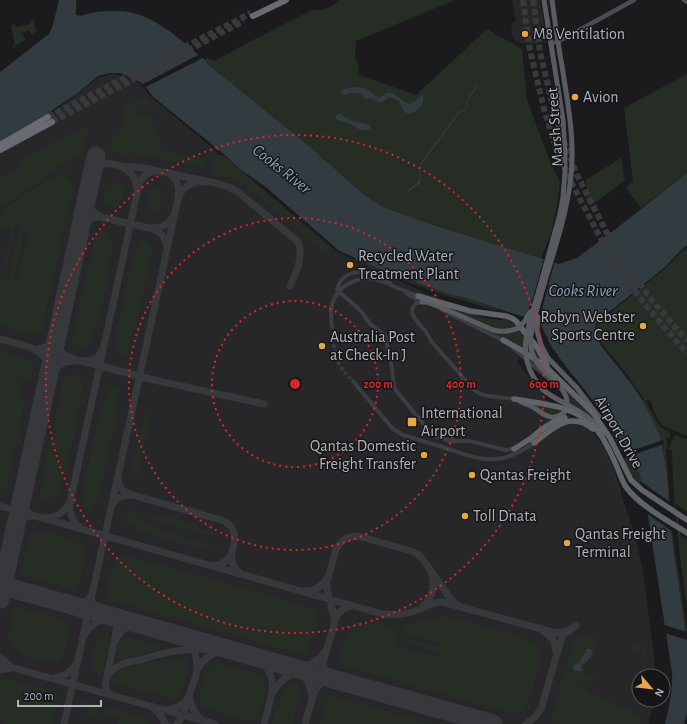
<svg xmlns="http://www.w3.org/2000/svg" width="687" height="724" viewBox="0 0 687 724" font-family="'Alegreya Sans',sans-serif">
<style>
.built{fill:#27272a}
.green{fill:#252d25;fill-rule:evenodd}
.water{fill:#313b40}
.pier{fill:#1b1b1d}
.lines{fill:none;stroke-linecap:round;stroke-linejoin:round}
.taxiway{stroke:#36383b;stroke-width:7}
.runway{stroke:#36383b;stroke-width:19}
.tertiary-tunnel{stroke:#38393d;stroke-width:4;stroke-dasharray:4 2;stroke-linecap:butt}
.motorway-tunnel{stroke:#38393d;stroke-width:6;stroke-dasharray:6 3;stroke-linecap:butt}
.tertiary{stroke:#3c3d42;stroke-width:4}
.secondary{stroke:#4a4d52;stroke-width:4.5}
.primary{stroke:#585b60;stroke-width:5}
.trunk{stroke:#606469;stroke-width:5.5}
.motorway{stroke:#686c72;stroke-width:6}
.tertiary-bridge{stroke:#3c3d42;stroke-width:4}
.primary-bridge{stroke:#585b60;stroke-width:5}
.trunk-bridge{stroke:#606469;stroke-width:5.5}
.ring{fill:none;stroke:#d62828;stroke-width:2;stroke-dasharray:2 4}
.poi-dot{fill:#e6a649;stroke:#161618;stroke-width:1.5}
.labels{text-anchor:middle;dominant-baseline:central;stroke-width:3;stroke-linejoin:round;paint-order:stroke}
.poi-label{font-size:16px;fill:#aeb3bb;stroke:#161618;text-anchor:start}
.street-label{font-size:16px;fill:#aeb3bb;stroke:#161618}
.water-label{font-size:17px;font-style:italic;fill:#88a2b3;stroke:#161618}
.centre{fill:#d62828;stroke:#161618;stroke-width:2}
.ring-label{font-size:12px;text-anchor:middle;font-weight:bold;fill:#d62828;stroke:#161618;stroke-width:3;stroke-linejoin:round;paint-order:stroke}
</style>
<rect width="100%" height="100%" fill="#1b1b1d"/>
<path class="built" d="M512,0H540L547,42L533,44L521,43L513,39L511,27L513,23L516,21Z
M114,74L121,76L139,83L145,89L150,96L210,146L220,155L224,156L335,250V251L519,336L518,363L546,399L583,426L591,430L605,447L634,532L643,571L654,656L656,676H639V700H655L648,724H0V153L33,134H37L50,125L46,117L98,78L107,75Z"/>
<path class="green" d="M340,0H455L356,41L355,58L358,63L359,75L416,95L487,29L522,49L527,100L551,164L560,182L557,205L552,231L541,259L492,243L430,224L383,207L366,196L352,184L303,141L210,66L205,60L207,58L211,60H216L257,38L312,10H323L332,6Z
M34,20L35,30H38L32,34L28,30L22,34L25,38V40L13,48V46L15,45L11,25L15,24L16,27L30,24V21Z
M687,74V173L641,208L626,188L633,181L624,108Z
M138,95L139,96L138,98L140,99L142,98H143L175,125L174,126L145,102L140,107L139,106L137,109L138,110L133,114L135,116L138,115L142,119H145L150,115L161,145V147L158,146L157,149L206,159L205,168L135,154L137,149L133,151L130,155L110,151L113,134L119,135L126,106L134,102Z
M85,128L89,129L83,153L62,165L41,181L0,208V179L20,168L23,159L30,157L32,154L81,129Z
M215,154L224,156L303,224L296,228L244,185L231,178L212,174Z
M621,158L625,180L591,206L588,205L586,180Z
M67,173L66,176L72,181L74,185L41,334L32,335L18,333L19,331L11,328L0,322V285L12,230L0,227C0,220 0,213 5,208L47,180L55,176ZM15,224L20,225L9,274L5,273ZM24,231L29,232L19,278L14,277Z
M113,182L121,184C125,193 123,199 117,207C101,206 102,200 105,187Z
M153,188L160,190C162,198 163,209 154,213L151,211C147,202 148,195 153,188Z
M302,228L307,229L328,246L330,251L329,257L299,230Z
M101,231C105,231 110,232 111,237C116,251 98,336 88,345C83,350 78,348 74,344L72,340L95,235L98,232Z
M143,243H147C151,245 152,250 153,255H149C149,270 145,284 142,298C138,316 135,333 127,350L130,351L125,356L120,355C118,351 117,347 117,343C116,330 120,316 123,303C127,286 131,256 143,243Z
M687,248V436L663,426L657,418L650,400H645L659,426L669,432L671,435L669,439L667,437L666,438L667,444L669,443L666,450L672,529L687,632V642L672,540L667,473L662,446L660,436L655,425L643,401L644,399L628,376L600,341C596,334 595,328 600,321L668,266L680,253Z
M355,258L379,269L446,293L469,299L497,309V311L462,300L444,295L422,287L396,279L354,260Z
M465,312L483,317V318L499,320V321L502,320L500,318C507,319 512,321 517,326L509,329L497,330L465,314Z
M357,327L364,332L358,346V348C354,344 354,334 355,328Z
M519,329C523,337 530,341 535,347C538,351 539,356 541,360L540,361L519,347L518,345L513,342L512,343L487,330C499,332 507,338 519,329Z
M0,352C12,353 27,356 34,366L31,378L20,382L21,395L26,399L6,489H0Z
M524,354L542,365L588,411L598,423L569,405L567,394L523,356Z
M74,374L79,376L82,384L80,404L67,469L58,496L54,495C49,501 45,501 38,499L64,379L67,376Z
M114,387L119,388L120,393H117L118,404L116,419L101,487L96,502L90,511L83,508V504L86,474L102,404L108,391L110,389Z
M532,404L559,409L560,412C551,420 540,409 532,404Z
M148,408H152L137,480C127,467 142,423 148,408Z
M606,417L620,436L629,451L623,453L615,439Z
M573,423L587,427L597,436L614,470L621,491L619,497L617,499L615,498L619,496V492L597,437C586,425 576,421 560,428C555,430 550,436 545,439C537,446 529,452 520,459L531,447L557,427Z
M675,435L687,439V512L676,504V508L681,536L687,540V606C679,554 673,503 672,450H668Z
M632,456L636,463L644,489L630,474L623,462L625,459Z
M129,511H134C138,519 143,524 151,527L219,547L217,549L213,550L212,549H205C179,542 149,538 126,523L125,517L129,513Z
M143,512C161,515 206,524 217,538L154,520L146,515Z
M40,532C55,534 73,537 84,548C85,565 83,575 74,589L22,575L21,573L29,538L32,539L34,533Z
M119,557H130L150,562L278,598L308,608L316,614L318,623L316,635L309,647L307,655H304L109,600C107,587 108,566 119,557Z
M16,606L66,620L65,623L68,624C69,636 67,648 60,659C51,663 41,660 32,658L31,659C21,654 9,649 10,636L8,635L14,608Z
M442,616C468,620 493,629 518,636C524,639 533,641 537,646C545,655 532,694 526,703C523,708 518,710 516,715L341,665C340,649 343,639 351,625C359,620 370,624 379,625C386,626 392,626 399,626V628L395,645L438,658L439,653L404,642L406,638L440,648L442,643L402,632V626L413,624L438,617Z
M106,634L111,636L102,676C101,675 97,674 96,672C92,669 93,659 94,654H93L94,650L100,638Z
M583,635L596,638L593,650L587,649L578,664L581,666V665L584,664V672L594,675L590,689L576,678L567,665L573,642L575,638Z
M123,636L164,647V648L126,658L114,663C116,653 117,643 123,636Z
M634,643L643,645L647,658L644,663L642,650L636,653V651L632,650Z
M182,658L188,659L187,662L189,663L188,666L189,667L187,675H188L181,691L174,699L126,686L111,681L117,672L123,669L154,661Z
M215,662L262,675C269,690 263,710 252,721L251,720H246L209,709L200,705L199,697L202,680H203L205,672H207L208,668H209L210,666L212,665Z
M566,667L580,683L595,695L633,712L632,717L638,718V717H640L641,718L639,724H561L551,721Z
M4,678L50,690V692L57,694L56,710L51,724H7L0,721V680Z
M291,683L300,686L302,689L292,724H272C273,709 279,693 291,683Z
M328,694L433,724H320Z
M83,700L96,704L93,719L86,714L88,709L80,706Z
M105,706L149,718L150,720L149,721L151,724H118L119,719L110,716L108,720L102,718Z"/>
<path class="water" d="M59,0H76C77,5 75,10 76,15C82,17 85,14 91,13C100,11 110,11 119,11C153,12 180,40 205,60L210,66L303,141L352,184L366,196L383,207L430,224L559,264L577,258L617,228L687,173V245L679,252L665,267L614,308L600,318L596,323L595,330V335L602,347L630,382L643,401L655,425L660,436L662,446L667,473L672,540L687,642V713L684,724H665C669,707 673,691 672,673L644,489L636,463L628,449L585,390L567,368L551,346L541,325V318L521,316L469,299L446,293L379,269L340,251H339L337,249L267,188L240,169L219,150L218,151L216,149V148L215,147L214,148V146L152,96L146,87L140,82L120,73H109L98,76L75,95L55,108L46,116L0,143V72L49,34L53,25Z
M476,86H478L468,100L466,110L465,111L460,112L421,165L420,184C415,185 412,189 409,193L408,191L409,189C412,187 415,185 418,182C420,179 419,169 420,164L459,111L465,110L467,100Z
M358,87L367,89L379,98C381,96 383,95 385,94C394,89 401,101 408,104L414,102L422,95H423C423,99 424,102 422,105C418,110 410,117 405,112C402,110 400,103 399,100H397L390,97L380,103L372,98L366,99L361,94L351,93L344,95L340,93L342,89Z
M338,114H340L350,120L370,125L371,128L370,129C366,130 363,131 360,130C358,129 356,127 354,126C348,123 341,121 335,119L336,116Z
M587,649H590L593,651C592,657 587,663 581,665L582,670L581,671H574L573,669V666L575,664H578Z"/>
<path class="pier" d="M200,54L204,57L193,63L144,88L141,85Z
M544,258L555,261L543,305L540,328L539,325L527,313L533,298Z
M663,440L664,444L630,456L628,452Z
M640,481L670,502L673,532L646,513Z
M664,625L687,632V640L665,633Z"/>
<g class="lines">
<path class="taxiway" d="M122,167C131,171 136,178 137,188
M169,174C177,179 180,186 178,196
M89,189L94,169L100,165L108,163L122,166L144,168L220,184L229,187L239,193L290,235L297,241L299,244L300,249V256L298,267L290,286
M89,190C86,202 89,212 101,217
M152,228C161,228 168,225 173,217
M77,244C80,229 82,218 100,217L154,229C162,233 165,238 167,247
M59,326C56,343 55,354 75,359
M0,339C17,344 47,346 49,369C49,376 46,384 45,391
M38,349C47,348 53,344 56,336
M38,350L67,357
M81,361L154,380L264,404
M49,377C54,368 62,361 74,361C86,360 94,364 102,351
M28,473C24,487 17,504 31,514
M118,477C118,485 122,491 129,494L221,520C237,526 236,538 232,552
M112,505C116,498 122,495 131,495
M0,506L382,614C393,615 404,615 415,611C424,608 432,602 442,602L556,633L564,632L569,631
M46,518C57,517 64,513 69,503
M81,528C72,521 69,513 70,503L139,184C143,175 150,170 160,171
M13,541C16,528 17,517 32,516
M214,566C223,565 229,560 232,552C230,561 233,568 241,574
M0,585L18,590
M305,591C315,591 322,587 327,578
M91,598C93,608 98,612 108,615
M60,601C73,605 82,609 91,596
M423,606C432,598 435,587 432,575
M333,611L327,589V582L336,549C342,539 350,534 362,537L411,551L418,554L424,561L450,598L456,604
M105,614C112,617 117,619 117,627L107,676
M335,621C338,612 343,607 352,606
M165,631C170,633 175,634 179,636C192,642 198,656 197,670C196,678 192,686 190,693C187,705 185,715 177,724
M543,631C551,635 555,642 556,651
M84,636C94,618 109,616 128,621
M116,639C124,624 135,623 150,627
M0,657L9,665
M258,659C282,676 270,701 264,724
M323,662C324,670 328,677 336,679
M0,664L215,724
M284,665C302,670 310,679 312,698
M293,667C306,669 317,662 325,652
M0,670L12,668
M197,670C202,660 210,654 221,651
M54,678C64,677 71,672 76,664
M317,688C323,678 331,679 340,681
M274,691C280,680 292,671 305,672C310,672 316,675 321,675
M111,694C107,691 104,687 106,681C107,675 112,670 117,667C124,662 133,661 140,660C161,654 180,648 201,649C223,649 244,654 265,660
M190,699C191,708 194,714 202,720
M153,708L159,713L166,724
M167,710C177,709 183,705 188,697
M486,722L492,724
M64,724L178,199C182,186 194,180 207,182
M305,724L334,625V615L331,608
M526,724L534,718L541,709L562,637L566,632L576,626"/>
<path class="runway" d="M0,585L493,724
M0,599L96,156"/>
<path class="tertiary-tunnel" d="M332,326C334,338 333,353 339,364C342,370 348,376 353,381"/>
<path class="motorway-tunnel" d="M523,0L530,50L544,109L555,145L571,182L601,239L616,265L646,306L687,353
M533,0L540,52L552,103L561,134L577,175L607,233L625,263L651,299L687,341
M48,117L251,13
M52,122L244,21"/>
<path class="tertiary" d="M390,283C375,269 343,265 337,290L361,311L370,324L385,335L392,368L394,388L398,393L431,433L437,437L450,441H469L502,449L506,450L515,448
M342,288C362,273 377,278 398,288C404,291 411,293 418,296
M407,294L420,301
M423,302L417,303C404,312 420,324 426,332C428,335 430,338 431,341L474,390C484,398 501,397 514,399
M442,310L504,341
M513,348L559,388
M353,381L392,428
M452,450C485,463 504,464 534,443"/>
<path class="secondary" d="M684,0L687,2
M551,44L563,39L634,0"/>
<path class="primary" d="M537,297L560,214L563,197L565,172V153L563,120L544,0
M422,302H427L445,309L493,330C502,332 510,332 518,328
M531,334C541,284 563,235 570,184C576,144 568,105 562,66C558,44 555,22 552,0
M541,345L548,358L577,388L599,417
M543,370C559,385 579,399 558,421
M534,378L543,390
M521,402C525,403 529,405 533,407C542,413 551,422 562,414
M591,420L597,425L603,434"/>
<path class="trunk" d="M418,296L470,311L506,316C518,319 519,326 526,334C529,338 533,341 536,346C541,352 542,359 547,365
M503,340L521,350L545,366L584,404L594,414L610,438L631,480L642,490L687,520
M514,399L539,403
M575,413C599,425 607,444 617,467C620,474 622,481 626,487C640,506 667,520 687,533
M534,443C552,429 570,410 593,429
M514,449L530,439"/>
<path class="motorway" d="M253,16L286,0
M0,145L48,117
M0,150L52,122"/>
<path class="tertiary-bridge" d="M332,326C330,310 330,300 342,288
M392,428L398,432L403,435L452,450"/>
<path class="primary-bridge" d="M538,317L537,330L541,345
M518,328L525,321L530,312
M531,334C529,349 533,360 543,370
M534,378C517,350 529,325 537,297
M543,390C558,402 577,407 591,420"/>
<path class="trunk-bridge" d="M539,403L559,407L575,413
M530,439C541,430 551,421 565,418"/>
</g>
<g class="ring">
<circle cx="295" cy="384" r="83"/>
<circle cx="295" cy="384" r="166"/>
<circle cx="295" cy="384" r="249"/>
</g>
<g class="poi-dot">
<circle cx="525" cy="34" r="4"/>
<circle cx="575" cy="97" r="4"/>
<circle cx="350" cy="265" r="4"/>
<circle cx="643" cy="326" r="4"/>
<circle cx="322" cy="346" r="4"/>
<rect x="407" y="417" width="10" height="10" rx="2"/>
<circle cx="424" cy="455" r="4"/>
<circle cx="472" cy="475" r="4"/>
<circle cx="465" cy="516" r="4"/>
<circle cx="567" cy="543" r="4"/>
</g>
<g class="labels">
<g class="poi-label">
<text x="533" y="34">M8 Ventilation</text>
<text x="583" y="97">Avion</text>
<text x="358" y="256">Recycled Water<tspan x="358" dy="18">Treatment Plant</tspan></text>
<text x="635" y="317" text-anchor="end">Robyn Webster<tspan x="635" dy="18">Sports Centre</tspan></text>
<text x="330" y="337">Australia Post<tspan x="330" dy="18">at Check-In J</tspan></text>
<text x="421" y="413">International<tspan x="421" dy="18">Airport</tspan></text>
<text x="416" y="446" text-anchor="end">Qantas Domestic<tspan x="416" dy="18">Freight Transfer</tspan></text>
<text x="480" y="475">Qantas Freight</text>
<text x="473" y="516">Toll Dnata</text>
<text x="575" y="534">Qantas Freight<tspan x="575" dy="18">Terminal</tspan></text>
</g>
<g class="street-label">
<text transform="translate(555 127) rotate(-94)">Marsh Street</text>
<text transform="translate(619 432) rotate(60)">Airport Drive</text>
</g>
<g class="water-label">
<text transform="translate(282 169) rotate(38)">Cooks River</text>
<text x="583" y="290">Cooks River</text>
</g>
</g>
<circle cx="295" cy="384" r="6" class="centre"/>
<g class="ring-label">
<text x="378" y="388">200 m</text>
<text x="461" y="388">400 m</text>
<text x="544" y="388">600 m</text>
</g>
<g transform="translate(651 688) rotate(118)"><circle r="19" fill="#161618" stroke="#535559"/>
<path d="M0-3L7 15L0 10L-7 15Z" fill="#e6a649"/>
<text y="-6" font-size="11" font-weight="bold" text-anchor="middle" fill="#aeb3bb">N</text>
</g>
<path d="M18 700v6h83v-6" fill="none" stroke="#aeb3bb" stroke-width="2"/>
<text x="24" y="700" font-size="12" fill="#aeb3bb" stroke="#161618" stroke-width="3" paint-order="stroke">200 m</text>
</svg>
